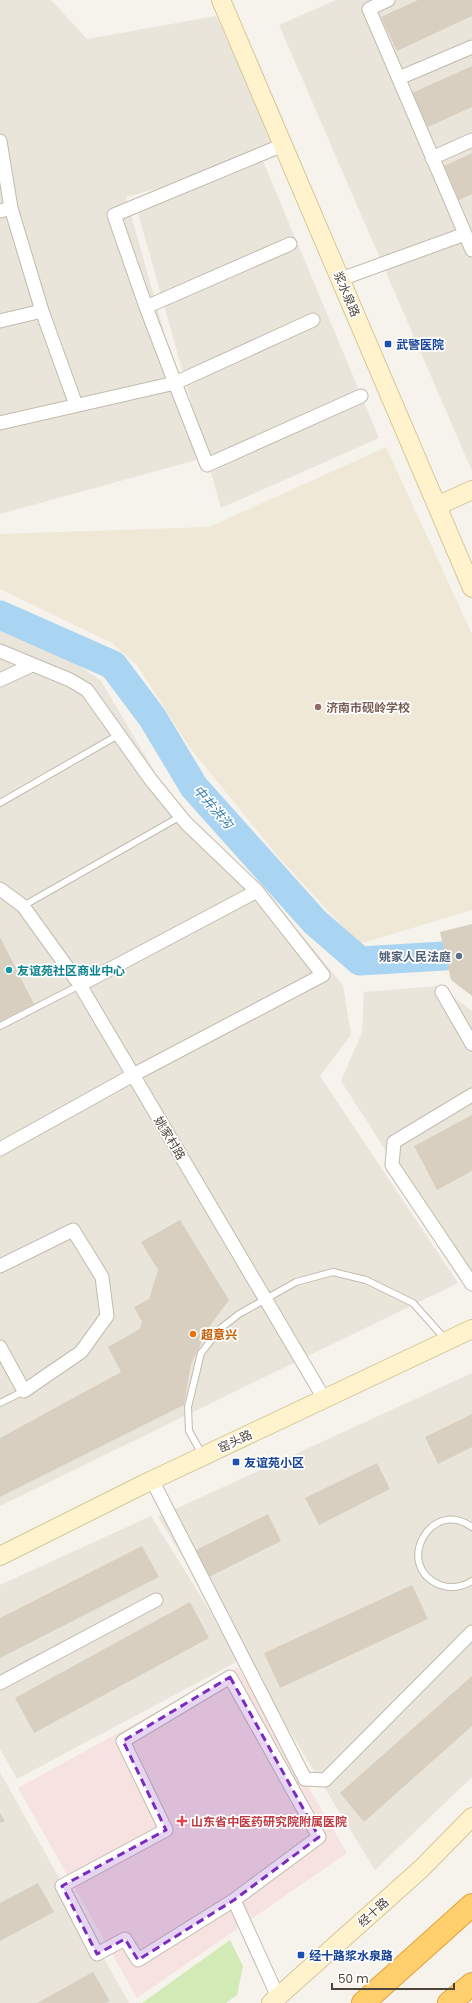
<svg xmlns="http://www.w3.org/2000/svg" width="472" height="2003" viewBox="0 0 472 2003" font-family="Poppins,'Noto Sans SC',sans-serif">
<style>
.residential{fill:#eae5da}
.education{fill:#efe8d6}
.medical{fill:#f6e3e0}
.green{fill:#d2eab5}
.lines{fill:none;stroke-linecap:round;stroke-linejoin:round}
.river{stroke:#a9d4f2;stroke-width:29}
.building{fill:#d8cfc1}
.lane-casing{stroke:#c2bbae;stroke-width:8}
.street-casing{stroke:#c2bbae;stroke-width:15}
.secondary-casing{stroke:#d6c79b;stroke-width:20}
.highway-casing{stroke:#e0a43c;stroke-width:24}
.lane{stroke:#fff;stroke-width:6}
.street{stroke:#fff;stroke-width:13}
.secondary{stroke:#fff3cd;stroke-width:18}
.highway{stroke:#ffcf6e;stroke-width:22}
.marked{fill:#7b2cbf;fill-opacity:0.2;stroke:#7b2cbf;stroke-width:3;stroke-dasharray:8 5;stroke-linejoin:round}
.transit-dot{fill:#1a4fb4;stroke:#fff;stroke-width:1.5}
.education-dot{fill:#8d6e63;stroke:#fff;stroke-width:1.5}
.service-dot{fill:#5c6f8a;stroke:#fff;stroke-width:1.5}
.culture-dot{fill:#0f9aa8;stroke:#fff;stroke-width:1.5}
.food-dot{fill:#e8710a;stroke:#fff;stroke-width:1.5}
.health-dot{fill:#e0444e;stroke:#fff;stroke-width:1.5}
.labels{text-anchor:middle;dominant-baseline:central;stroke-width:3.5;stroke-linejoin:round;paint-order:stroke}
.street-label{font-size:12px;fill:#4b4439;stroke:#fff}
.transit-label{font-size:12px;font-weight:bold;fill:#164399;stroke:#fff;text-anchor:start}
.education-label{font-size:12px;font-weight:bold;fill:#785e54;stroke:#fff;text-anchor:start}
.service-label{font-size:12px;font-weight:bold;fill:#4e5e75;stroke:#fff;text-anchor:end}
.culture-label{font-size:12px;font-weight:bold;fill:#0d838f;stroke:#fff;text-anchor:start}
.food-label{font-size:12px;font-weight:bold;fill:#c56008;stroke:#fff;text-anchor:start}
.health-label{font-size:12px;font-weight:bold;fill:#be3a42;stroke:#fff;text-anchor:start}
.water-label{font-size:13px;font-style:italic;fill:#2e7ab2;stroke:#fff}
</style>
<rect width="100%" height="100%" fill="#f6f3ec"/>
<path class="residential" d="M0,0H51L87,39L216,16L281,155L126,197L200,459L0,514Z
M336,0H472V471L279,25Z
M263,161L379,438L221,508L136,206Z
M0,627L63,654L101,681L175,806L294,926L343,985L351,1035L320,1076L458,1283L0,1506Z
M439,986L472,1011V1274L467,1277L341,1081L362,1032L364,992Z
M472,1373V1777L375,1870L158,1517Z
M151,1516L240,1660L17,1779L0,1749V1585Z
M0,1772L129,2003H0Z"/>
<path class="education" d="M386,447L472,634V910L359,944L282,861L190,748L137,665L112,643L0,589V534L209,527Z"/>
<path class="medical" d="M238,1667L347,1853L137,1998L18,1788Z"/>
<path class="green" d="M230,1940L243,1966L237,1995L226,2003H142Z"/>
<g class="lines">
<path class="river" d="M0,615L113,665L152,717L194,787L315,922L360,961L444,956"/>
</g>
<path class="building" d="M418,0H472V16L397,51L381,17Z
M472,66V107L428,127L412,93Z
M472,153V194L459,200L444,166Z
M472,924V996L451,980L440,932Z
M0,937L34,1004L0,1021Z
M472,1115V1171L437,1190L414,1146Z
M180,1220L229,1300L209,1327L191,1364L184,1405L0,1497V1438L121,1372L108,1347L140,1329L142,1322L134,1307L149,1299L158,1270L141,1242Z
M472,1414V1447L438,1464L425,1437Z
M377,1463L390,1489L319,1525L305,1498Z
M268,1514L281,1541L209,1577L196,1550Z
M142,1546L159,1577L0,1658V1618Z
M412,1585L428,1619L280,1688L264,1653Z
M190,1602L209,1638L34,1733L15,1698Z
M472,1676V1726L364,1822L340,1793Z
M0,1813L5,1821L0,1823Z
M38,1883L54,1912L0,1941V1903Z
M93,1972L110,2001L106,2003H37Z"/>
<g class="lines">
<g class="lane-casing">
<path id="lane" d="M0,803L120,734
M23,906L181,816
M0,1026L80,985
M0,1403L24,1391
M202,1454L189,1431L188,1407L201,1353L221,1328L239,1314L296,1282L333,1272L366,1280L413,1303L446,1340
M472,1527C431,1497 393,1566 440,1585C451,1589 462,1587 472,1581"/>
</g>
<g class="street-casing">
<path id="street" d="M388,0L369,9L472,250
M399,78L472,47
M0,141L11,208
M283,145L114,215L146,307L290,244
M432,158L472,140
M0,211L11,208L42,311
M341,279L465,234
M146,307L175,383L313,320
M0,321L42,311L76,405
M0,423L175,383L207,465L361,396
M0,651L70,680L87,690L151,780L186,823L257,891L80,985
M0,680L32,665
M0,889L23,906L80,985L325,1400
M442,992L472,1044
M472,1095L394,1142L392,1165L472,1284
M0,1149L133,1075L323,975L257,891
M0,1266L73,1230L102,1277L107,1316L81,1352L24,1391L0,1347
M152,1480L305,1779L325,1780L472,1632
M0,1683L156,1600
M234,1900L138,1960L125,1939L97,1954L62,1886L166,1830L123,1741L230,1677L319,1837L234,1900L278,1997"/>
</g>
<g class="secondary-casing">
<path id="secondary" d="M221,0L472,588
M437,506L472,490
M0,1556L144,1484L472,1329
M271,2003L422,1868L472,1817"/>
</g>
<g class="highway-casing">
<path id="highway" d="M363,2003L472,1905
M449,2003L472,1984"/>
</g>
<use href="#lane" class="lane"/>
<use href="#street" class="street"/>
<use href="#secondary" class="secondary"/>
<use href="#highway" class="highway"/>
</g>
<path class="marked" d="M230,1677L319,1837L234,1900L138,1960L125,1939L97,1954L62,1886L166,1830L123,1741Z"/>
<g class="transit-dot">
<rect x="384" y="340" width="8" height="8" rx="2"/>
<rect x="232" y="1458" width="8" height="8" rx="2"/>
<rect x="297" y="1951" width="8" height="8" rx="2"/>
</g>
<circle class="education-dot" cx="318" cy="707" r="4"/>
<circle class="service-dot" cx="459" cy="956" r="4"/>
<circle class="culture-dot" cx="9" cy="970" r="4"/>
<circle class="food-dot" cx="193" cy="1334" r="4"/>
<path class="health-dot" d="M180 1815h4v4h4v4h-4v4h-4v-4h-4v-4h4z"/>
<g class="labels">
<g class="street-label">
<text transform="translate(347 294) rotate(67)">浆水泉路</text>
<text transform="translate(170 1138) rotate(59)">姚家村路</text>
<text transform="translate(235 1441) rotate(-25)">窑头路</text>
<text transform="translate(373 1912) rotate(-42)">经十路</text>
</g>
<g class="transit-label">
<text x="396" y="344">武警医院</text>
<text x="244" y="1462">友谊苑小区</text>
<text x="309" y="1955">经十路浆水泉路</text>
</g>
<g class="education-label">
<text x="326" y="707">济南市砚岭学校</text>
</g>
<g class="service-label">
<text x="451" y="956">姚家人民法庭</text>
</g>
<g class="culture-label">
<text x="17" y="970">友谊苑社区商业中心</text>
</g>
<g class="food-label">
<text x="201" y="1334">超意兴</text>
</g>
<g class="health-label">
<text x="191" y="1821">山东省中医药研究院附属医院</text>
</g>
<g class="water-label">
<text transform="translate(213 807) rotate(49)">中井洪沟</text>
</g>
</g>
<path d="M332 1983v6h122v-6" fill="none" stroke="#4b4439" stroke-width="2"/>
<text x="338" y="1983" font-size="12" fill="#4b4439" stroke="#ffffff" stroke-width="3" paint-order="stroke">50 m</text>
</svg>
